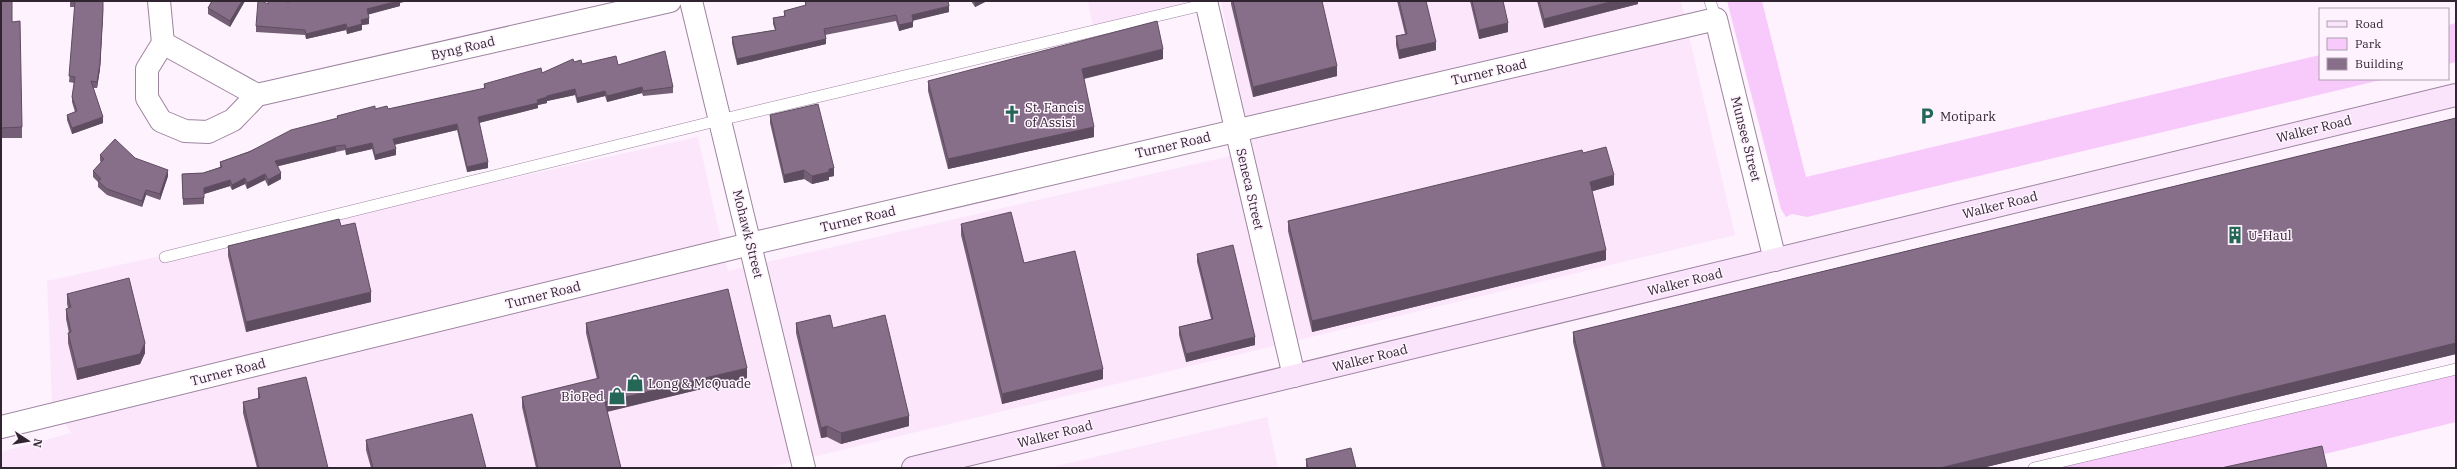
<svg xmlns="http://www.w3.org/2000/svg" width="2457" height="469" viewBox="0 0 2457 469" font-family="'IBM Plex Serif',serif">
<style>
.built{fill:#fbe6fc}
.green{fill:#f8cafb}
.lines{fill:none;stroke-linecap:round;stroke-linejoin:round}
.lane-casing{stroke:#9d849f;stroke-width:12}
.street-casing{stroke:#9d849f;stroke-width:24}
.secondary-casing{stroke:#9d849f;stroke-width:24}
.lane{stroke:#fff;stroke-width:11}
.street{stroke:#fff;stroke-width:22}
.secondary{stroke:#fae4fc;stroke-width:22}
.wall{fill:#745f76}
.shaded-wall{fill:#5e4d60}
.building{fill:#876e89;stroke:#5e4d60}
.labels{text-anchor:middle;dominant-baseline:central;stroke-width:3;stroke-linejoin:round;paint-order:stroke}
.street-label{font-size:13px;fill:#302530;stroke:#fef2fe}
.poi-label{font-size:13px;fill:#302530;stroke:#fef2fe;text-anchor:start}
</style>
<rect width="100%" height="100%" fill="#fef2fe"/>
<path class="built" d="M1088,1H1192L1093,26Z
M1221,1H1681L1735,235L767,468H1V452L71,433L52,402L47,281L698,137L728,271L1252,151Z
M1267,417L1278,468H1048Z"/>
<path class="green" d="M1727,1H1762L1806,177L2320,55V79H2385L1807,217L1792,214L1786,217L1781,209Z
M2456,23V62L2448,64V25Z
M2456,369V422L2267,468H2034Z"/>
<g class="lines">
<g class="lane-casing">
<path id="lane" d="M1710,1L1716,19
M165,257L720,120L1207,4
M2034,468L2456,369"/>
</g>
<g class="street-casing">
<path id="street" d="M159,1L163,43L257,95L670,1
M691,1L804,468
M1206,1L1294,376
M163,43L147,69V98L161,121L185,131L208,132L233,120L257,95
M1,427L750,244L1716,19L1775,260"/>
</g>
<g class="secondary-casing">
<path id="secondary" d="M913,468L2456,95"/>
</g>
<use href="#lane" class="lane"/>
<use href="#street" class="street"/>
<use href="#secondary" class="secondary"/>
</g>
<path class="wall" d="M1,1L12,22L22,127V138H1Z
M70,1H103V15L100,69L97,88H93L103,123L72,134L67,120V115L75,112L72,102V97L74,83L69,82L75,7H70Z
M212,1H245L230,27L208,14V8Z
M268,1H287V2L400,3V6L368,14L369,24L362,25V30L347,34L346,30L306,39L305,35L256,32V26L268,4Z
M805,1L949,12L913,20V27L899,31L896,21L825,35L826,44L737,65L732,43V37L775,30L773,24V18L784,16V11L805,6Z
M971,1H987L975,7Z
M1231,1H1322L1337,76L1253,97L1231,4Z
M1397,1H1426L1436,50L1399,59L1396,45V36L1405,34Z
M1470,1H1503L1508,32L1479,39Z
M1537,1H1638V4L1544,28Z
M1163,59L1084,79L1094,137L948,169L928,91V81Z
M574,62L582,64L618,65L673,87V93L643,96L642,93L607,102L605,96L577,103L575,95L547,101V103L538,105V108L479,123L488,168L467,172L457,130L394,145L396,155L375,160L372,149L346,155L345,150L336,152L278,166L281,179L268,186L265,180L247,189L245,184L232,190L230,186L204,194V204L183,205L182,174L203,173L220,167V162L337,119V116L375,109H388L484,89V84L542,73Z
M770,115L834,176L829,177V180L812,184L804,179L784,183L770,123Z
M2456,118V354L1982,468H1602L1573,342V332Z
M1583,153L1614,185L1592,191L1606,260L1312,332L1288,231V221Z
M100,155L135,158L168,176L160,200L146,195L142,207L107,195L98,187V182L93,177V171L101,162L100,161Z
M961,224L1024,263L1103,379L1002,404L961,235Z
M341,226L371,302L246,332L228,256V246Z
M1197,254L1255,345L1186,362L1179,335V327L1211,319L1197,262Z
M67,294L145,353L140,364L77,380L68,343V333H69L66,319V309L68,308L67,304Z
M586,323L747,378L607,412L621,468H536L522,407V397L597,379L586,333Z
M796,323L833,328L909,426L841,444L827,437L821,438L796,333Z
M258,388L328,468H257L243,413V402L258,399Z
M366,440L486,468H371L366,450Z
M1306,459L1356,468H1306Z"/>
<path class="shaded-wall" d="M242,1H245L230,27V21Z
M398,1H408L400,3V6L367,15V9Z
M976,1H987L975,7V2Z
M1614,1H1638V4L1544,28V19Z
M949,6V12L912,21V15Z
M103,10L100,69L97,88V82Z
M369,18V24L362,25V30L347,34V28L361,20Z
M913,22V27L899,31V25Z
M1508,23V32L1479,39V30Z
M346,24V30L306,39V34Z
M826,39V44L737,65V59Z
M1436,42V50L1399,59V50Z
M1163,49V59L1082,79V69Z
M1337,66V76L1253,97V87Z
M642,87V93L607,102V96Z
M575,89V95L547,101V103L538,105V108L478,123V117L537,100L547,96Z
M605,91V96L577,103V98Z
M103,117V123L72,134V128Z
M457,124V130L393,145V139Z
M1094,127V137L948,169V159Z
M372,143V149L346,155V149Z
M336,146V152L275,167V161Z
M396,149V155L375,160V155Z
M488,162V168L467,172V167Z
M834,168V176L829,177V180L812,184V176L829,169Z
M168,170V176L160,200V194Z
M804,170V179L784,183V175Z
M281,173V179L268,186V180Z
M265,174V180L247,189V183Z
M1614,175V185L1590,192V182Z
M245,178V184L232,190V185Z
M230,180V186L204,194V188Z
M146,190V195L142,207V201Z
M1606,250V260L1312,332V321Z
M371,292V302L246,332V322Z
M1255,337V345L1186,362V354Z
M145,343V353L140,364L77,380V369Z
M2456,343V354L1982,468H1940Z
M747,368V378L605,412V402Z
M1103,369V379L1002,404V394Z
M909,416V426L841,444V433Z
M827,426V437L821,438V428Z"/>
<path class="building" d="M1,1H12V22L20,21L22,127L1,128Z
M75,1H103V10L100,64L97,82L91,81L103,117L72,128L67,115L77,111L72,97L75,77L69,76Z
M212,1H242L230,21L208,8Z
M258,1H262L268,4V1H287V2L294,1H398L367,9L369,18L361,20L362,24L347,28L346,24L306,34L305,30L256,26Z
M805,1H948L949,6L912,15L913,22L899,25L896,15L824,29L826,39L737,59L732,37L776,30L773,18L785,16L784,11L806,5Z
M1233,1H1322L1337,66L1253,87Z
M1399,1H1426L1436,42L1399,50L1396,36L1407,34Z
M1472,1H1503L1508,23L1479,30Z
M1539,1H1614L1544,19Z
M1157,21L1163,49L1082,69L1094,127L948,159L928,81Z
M665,51L673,87L643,91L642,87L607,96L605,91L577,98L575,89L547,96V97L537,100L538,103L478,117L488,162L467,167L457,124L393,139L396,149L375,155L372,143L346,149L345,145L336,146L275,161L281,173L268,180L265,174L247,183L245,178L232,185L230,180L204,188V198L183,199L182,174L203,173L222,167L220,162L249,152L291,130L338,118L337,116L375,106V109L387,106L388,109L485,88L484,84L541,68L542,73L573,59L574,62L581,60L582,64L616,56L618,65Z
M818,104L834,168L829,169V172L812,176L804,170L784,175L770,115Z
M2456,118V343L1940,468H1605L1573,332Z
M115,139L135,158L168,170L160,194L146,190L142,201L107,189L98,181L101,179L93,171L104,159L100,155Z
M1606,147L1614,175L1590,182L1606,250L1312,321L1288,221L1582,150L1583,153Z
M1011,212L1024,263L1075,251L1103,369L1002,394L961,224Z
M339,219L341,226L355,223L371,292L246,322L228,246Z
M1233,245L1255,337L1186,354L1179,327L1213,319L1197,254Z
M129,278L145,343L140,354L77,369L68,333L71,332L66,309L71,307L67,294Z
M728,289L747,368L605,402L621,468H538L522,397L599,378L586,323Z
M830,315L833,328L885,315L909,416L841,433L827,426L821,428L796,323Z
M306,377L328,468H259L243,402L260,398L258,388Z
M472,414L486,468H373L366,440Z
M2322,446L2327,468H2221Z
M1351,448L1356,468H1308L1306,459Z"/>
<defs>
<g id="church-bare" transform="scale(1.38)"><path d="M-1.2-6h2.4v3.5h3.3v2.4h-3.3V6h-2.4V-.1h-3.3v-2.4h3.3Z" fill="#246756" stroke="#fef2fe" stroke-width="2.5" paint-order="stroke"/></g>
<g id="parking-bare" transform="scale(1.38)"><path d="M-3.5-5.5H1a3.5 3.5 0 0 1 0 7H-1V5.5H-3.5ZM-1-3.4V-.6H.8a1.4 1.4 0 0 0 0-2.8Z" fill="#246756" stroke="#fef2fe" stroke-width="2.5" paint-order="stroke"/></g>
<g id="building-bare" transform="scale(1.38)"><path d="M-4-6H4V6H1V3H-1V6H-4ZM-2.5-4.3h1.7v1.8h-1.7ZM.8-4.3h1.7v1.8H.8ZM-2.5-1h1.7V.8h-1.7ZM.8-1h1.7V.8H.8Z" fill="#246756" stroke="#fef2fe" stroke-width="2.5" paint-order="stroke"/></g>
<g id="shop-bare" transform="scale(1.38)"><path d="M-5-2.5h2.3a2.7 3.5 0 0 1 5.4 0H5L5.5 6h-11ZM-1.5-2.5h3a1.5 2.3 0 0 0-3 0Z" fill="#246756" stroke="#fef2fe" stroke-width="2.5" paint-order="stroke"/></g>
</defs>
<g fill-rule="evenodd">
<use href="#church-bare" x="1012" y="114"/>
<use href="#parking-bare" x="1927" y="116"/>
<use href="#building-bare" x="2235" y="235"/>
<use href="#shop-bare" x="635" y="383"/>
<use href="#shop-bare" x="617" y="396"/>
</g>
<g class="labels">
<g class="street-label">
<text transform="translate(463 48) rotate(-13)">Byng Road</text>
<text transform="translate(1489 72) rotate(-13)">Turner Road</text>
<text transform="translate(2314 129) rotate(-14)">Walker Road</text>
<text transform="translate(1746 139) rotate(76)">Munsee Street</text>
<text transform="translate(1173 145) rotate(-13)">Turner Road</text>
<text transform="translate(1250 189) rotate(77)">Seneca Street</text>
<text transform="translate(2000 205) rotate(-14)">Walker Road</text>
<text transform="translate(858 219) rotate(-13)">Turner Road</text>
<text transform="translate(748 234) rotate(76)">Mohawk Street</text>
<text transform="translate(1685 282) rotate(-14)">Walker Road</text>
<text transform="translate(543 295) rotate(-14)">Turner Road</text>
<text transform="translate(1370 358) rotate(-14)">Walker Road</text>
<text transform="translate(228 372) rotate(-14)">Turner Road</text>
<text transform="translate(1055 434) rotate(-14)">Walker Road</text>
</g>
<g class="poi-label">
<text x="1025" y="107">St. Fancis<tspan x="1025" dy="15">of Assisi</tspan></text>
<text x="1940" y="116">Motipark</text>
<text x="2248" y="235">U-Haul</text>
<text x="648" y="383">Long &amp; McQuade</text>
<text x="604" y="396" text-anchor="end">BioPed</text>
</g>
</g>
<rect width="2457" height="469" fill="none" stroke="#302530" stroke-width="4"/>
<rect x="2319" y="8" width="130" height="72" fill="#fef2fe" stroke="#aca0ac"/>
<rect x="2327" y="21" width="20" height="6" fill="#fae4fc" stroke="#aca0ac"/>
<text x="2355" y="28" font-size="12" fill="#302530">Road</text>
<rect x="2327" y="38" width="20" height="12" fill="#f8cafb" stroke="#aca0ac"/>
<text x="2355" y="48" font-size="12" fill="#302530">Park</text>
<rect x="2327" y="58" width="20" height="12" fill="#876e89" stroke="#aca0ac"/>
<text x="2355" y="68" font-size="12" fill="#302530">Building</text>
<g transform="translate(28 441) rotate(102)" stroke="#fef2fe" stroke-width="3" paint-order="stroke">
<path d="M0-3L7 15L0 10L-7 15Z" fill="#302530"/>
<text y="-6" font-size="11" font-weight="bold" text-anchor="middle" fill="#302530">N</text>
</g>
</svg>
